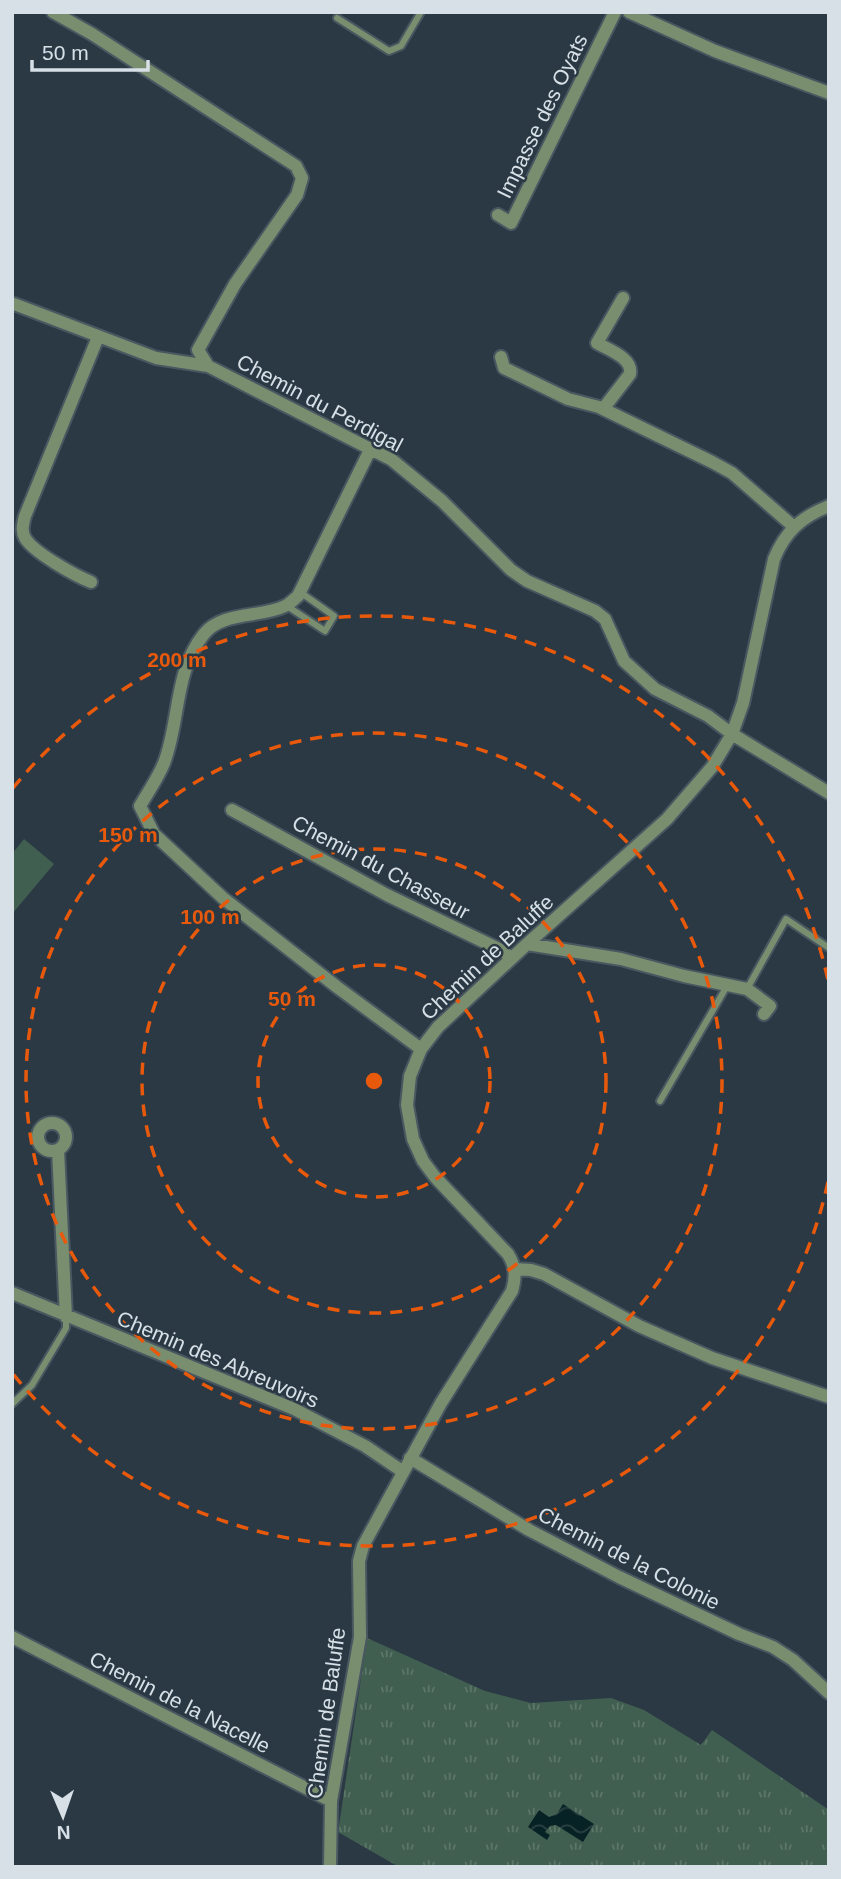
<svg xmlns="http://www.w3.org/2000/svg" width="841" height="1879" viewBox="0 0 841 1879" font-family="Helvetica,sans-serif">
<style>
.grass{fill:url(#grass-tufts)}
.pitch{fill:#415f50}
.water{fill:url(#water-waves)}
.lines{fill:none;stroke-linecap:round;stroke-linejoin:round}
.service-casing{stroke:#495761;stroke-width:10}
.minor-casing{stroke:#495761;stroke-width:16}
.service{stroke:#798e6f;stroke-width:6}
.minor{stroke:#798e6f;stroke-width:12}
.ring{fill:none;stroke:#e8590c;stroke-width:3.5;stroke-dasharray:12 9}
.labels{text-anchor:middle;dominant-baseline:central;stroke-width:5;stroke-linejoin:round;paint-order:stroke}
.street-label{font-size:21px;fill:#d7e0e7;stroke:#2a3944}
.centre{fill:#e8590c;stroke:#2a3944;stroke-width:3.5}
.ring-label{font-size:21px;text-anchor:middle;font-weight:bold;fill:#e8590c;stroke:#2a3944;stroke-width:5;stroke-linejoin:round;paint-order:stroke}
</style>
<defs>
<pattern id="grass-tufts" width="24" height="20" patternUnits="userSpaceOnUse" patternTransform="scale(1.75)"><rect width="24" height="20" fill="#415f50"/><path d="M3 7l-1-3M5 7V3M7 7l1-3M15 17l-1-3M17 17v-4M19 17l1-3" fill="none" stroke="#5c7669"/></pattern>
<pattern id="water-waves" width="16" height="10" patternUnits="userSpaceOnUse" patternTransform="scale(1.75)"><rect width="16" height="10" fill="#072224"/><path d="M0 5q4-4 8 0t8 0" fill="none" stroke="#2a4244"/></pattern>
</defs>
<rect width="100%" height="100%" fill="#2a3944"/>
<path class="grass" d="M367,1638L485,1691L531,1703L611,1698L644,1710L701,1745L712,1730L829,1810V1867H399L338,1832Z"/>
<path class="pitch" d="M24,839L54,864L12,914V854Z"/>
<path class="water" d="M563,1804L594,1824L583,1842L556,1825L550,1826L545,1832L550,1835L547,1840L528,1827L539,1810L549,1817L557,1814Z"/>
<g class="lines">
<g class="service-casing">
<path id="service" d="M337,18L389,51L401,46L421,12
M287,606L325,631L334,616L300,592
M747,989L786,919L829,948
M660,1101L727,986
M12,1404L32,1385L66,1328V1317"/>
</g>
<g class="minor-casing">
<path id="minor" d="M53,12L92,34L296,166L302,178L297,195L235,284L198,350L208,366L392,460L442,501L511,570L527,581L595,611L605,619L624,661L655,689L708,716L732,734L829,793
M629,12L715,51L829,93
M498,215L511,223L615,12
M14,304L156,358L208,366
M501,357L504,368L568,399L599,407L712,462L732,473L793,526
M603,409L630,374C633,358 609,350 597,343L623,298
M371,448L298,596C294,599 290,604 285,606C261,618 222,611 204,634C174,671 180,722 164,763C158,778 148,792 140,806L154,834L223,898L337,987L421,1049
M91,582C76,576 34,553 25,538C21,531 23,524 25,516L98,337
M232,810L387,895L503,951L511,958
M527,944L621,959L684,976L747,989L770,1006L764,1014
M38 1137a14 14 0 1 1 28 0a14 14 0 1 1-28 0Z
M58,1150L66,1317
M515,1269L531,1270L544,1274L639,1326L712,1358L829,1397
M12,1293L294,1409L365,1446L402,1471
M410,1458L529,1530L619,1577L739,1634L773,1647L793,1660L829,1693
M12,1637L331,1801
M330,1867L331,1801L360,1637L359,1561L363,1546L441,1403L512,1291C516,1277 516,1267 508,1254L435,1177L423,1161L413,1139L407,1105L410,1076L421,1049L438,1027L527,944L667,819L712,767L732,734L743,703L774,559C785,532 801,517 829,506"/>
</g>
<use href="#service" class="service"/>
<use href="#minor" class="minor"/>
</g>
<g class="ring">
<circle cx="374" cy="1081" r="116"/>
<circle cx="374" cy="1081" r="232"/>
<circle cx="374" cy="1081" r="348"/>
<path d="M828 1182A465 465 0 0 1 13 1374M13 788A465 465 0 0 1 828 980"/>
</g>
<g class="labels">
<g class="street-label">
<text transform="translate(542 116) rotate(-64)">Impasse des Oyats</text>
<text transform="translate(320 403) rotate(28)">Chemin du Perdigal</text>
<text transform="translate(381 867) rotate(28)">Chemin du Chasseur</text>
<text transform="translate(487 957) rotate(-43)">Chemin de Baluffe</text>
<text transform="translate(218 1359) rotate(23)">Chemin des Abreuvoirs</text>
<text transform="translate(629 1558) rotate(27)">Chemin de la Colonie</text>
<text transform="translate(180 1702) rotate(27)">Chemin de la Nacelle</text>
<text transform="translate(326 1713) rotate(-82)">Chemin de Baluffe</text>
</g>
</g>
<circle cx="374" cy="1081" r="10" class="centre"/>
<g class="ring-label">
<text x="177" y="667">200 m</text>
<text x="128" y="842">150 m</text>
<text x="210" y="924">100 m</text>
<text x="292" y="1006">50 m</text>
</g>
<rect width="841" height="1879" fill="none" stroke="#d7e0e7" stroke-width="28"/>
<g transform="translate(63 1816) rotate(178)" stroke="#2a3944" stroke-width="5" paint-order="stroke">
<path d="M0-5L12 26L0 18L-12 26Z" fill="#d7e0e7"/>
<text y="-10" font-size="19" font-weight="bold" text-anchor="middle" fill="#d7e0e7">N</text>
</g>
<path d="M32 60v10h116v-10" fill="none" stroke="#d7e0e7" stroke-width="3.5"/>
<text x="42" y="60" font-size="21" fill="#d7e0e7" stroke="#2a3944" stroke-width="5" paint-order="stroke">50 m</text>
</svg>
